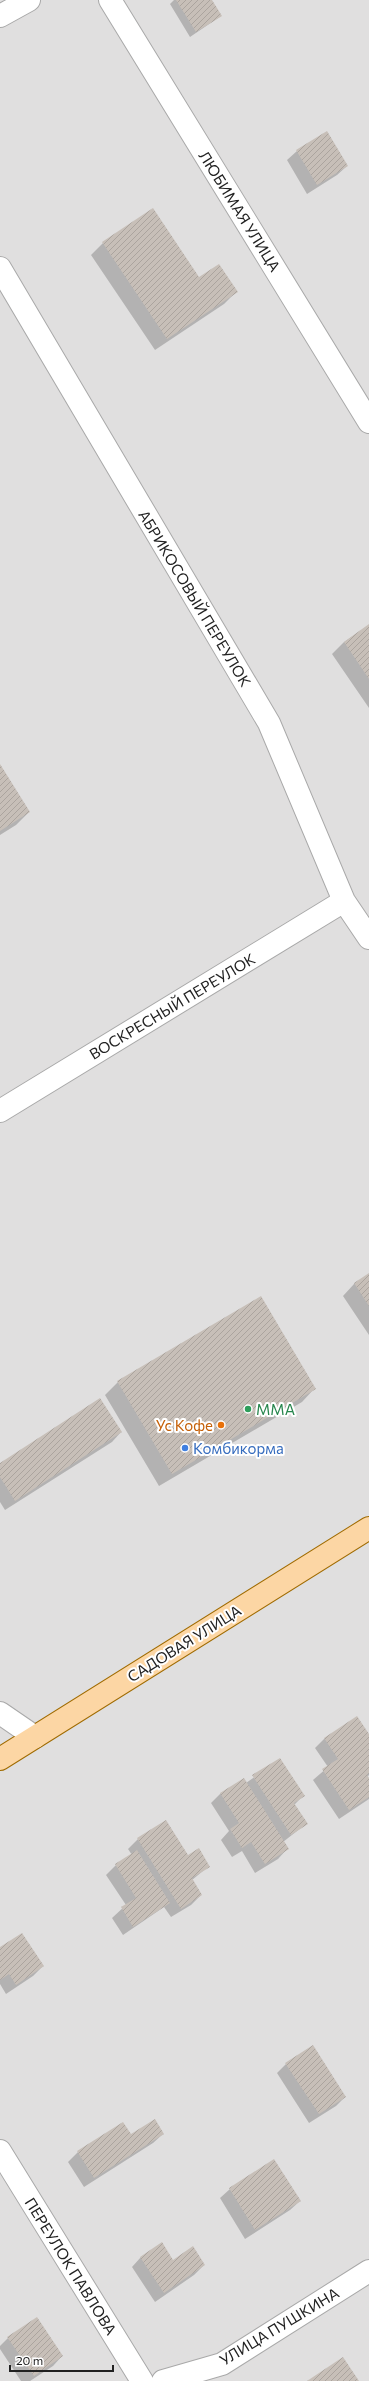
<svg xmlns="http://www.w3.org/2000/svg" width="369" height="2381" viewBox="0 0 369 2381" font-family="Commissioner,sans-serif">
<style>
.residential{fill:#e0dfdf}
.shadow{fill:#0003}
.building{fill:url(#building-hatch)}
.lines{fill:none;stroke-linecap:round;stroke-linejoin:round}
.minor-casing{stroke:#a9a9a9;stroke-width:24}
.major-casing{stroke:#a06b00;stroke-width:24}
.minor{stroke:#fff;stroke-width:22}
.major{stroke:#fcd6a4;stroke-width:22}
.leisure-dot{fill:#2e9e5b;stroke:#fff;stroke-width:1.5}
.food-dot{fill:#e8710a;stroke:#fff;stroke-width:1.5}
.shop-dot{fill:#3f7fe0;stroke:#fff;stroke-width:1.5}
.labels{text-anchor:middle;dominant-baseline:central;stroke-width:4;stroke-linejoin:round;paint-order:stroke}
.street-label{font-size:15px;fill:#222;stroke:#fff}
.leisure-label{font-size:15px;fill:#27864d;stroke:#fff;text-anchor:start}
.food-label{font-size:15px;fill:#c56008;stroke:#fff;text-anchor:end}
.shop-label{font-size:15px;fill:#366cbe;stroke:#fff;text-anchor:start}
</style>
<defs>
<pattern id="building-hatch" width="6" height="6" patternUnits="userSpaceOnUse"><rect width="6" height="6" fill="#c7bfb8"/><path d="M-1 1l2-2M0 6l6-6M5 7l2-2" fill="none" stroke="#aba49e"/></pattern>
</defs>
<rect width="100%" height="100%" fill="#f2efe9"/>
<path class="residential" d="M0,0H369V2381H0Z"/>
<path class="shadow" d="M174,0H211L221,16L190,37L170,4Z
M297,151L347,166L337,175L307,194L287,160Z
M103,243L199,279L236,292L224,304L155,350L91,255Z
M369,625V708L332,654L344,642Z
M0,766L29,812L16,825L0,835Z
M369,1274V1335L343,1296L354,1284Z
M118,1382L314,1389L302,1402L159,1486L105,1395Z
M121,1432L112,1442L5,1510L0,1502V1464Z
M369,1736V1775L367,1777L369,1780V1799L339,1819L313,1780L328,1767L315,1748L325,1738Z
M280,1759L303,1796L294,1805L306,1824L283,1842L287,1849L278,1859L255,1873L242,1851L232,1857L221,1840L229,1831L211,1803L221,1793L246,1783Z
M138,1839L209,1866L192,1880L201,1895L191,1905L171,1917L164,1907L123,1935L112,1918L126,1905L106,1875L116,1865L132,1855L128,1849Z
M0,1949L43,1966L33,1976L6,1994L0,1984Z
M286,2064L345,2097L336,2106L309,2123L277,2073Z
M163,2134L153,2143L84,2187L68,2162L78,2152L131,2136Z
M230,2189L300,2201L290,2210L245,2239L220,2198Z
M141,2257L173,2261L204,2265L194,2275L155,2302L132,2267Z
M8,2338L62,2356L53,2366L30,2381H21L0,2349V2346Z"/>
<path class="building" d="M176,0H212L222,16L196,32Z
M327,131L348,166L317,185L296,150Z
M153,208L199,277L219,264L238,292L167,339L102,242Z
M369,624V679L344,642Z
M0,764L30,812L0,831Z
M369,1273V1306L354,1283Z
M261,1296L316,1389L172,1474L117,1381Z
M100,1398L122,1432L15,1501L0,1477V1463Z
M357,1716L369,1734V1773L367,1775L369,1778V1797L349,1810L322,1769L338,1759L324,1738Z
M280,1758L305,1796L294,1803L308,1824L291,1835L252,1775Z
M244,1778L289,1849L265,1864L251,1842L242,1848L230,1829L239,1823L220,1793Z
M166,1820L188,1855L199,1848L210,1867L192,1878L202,1895L181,1909L137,1838Z
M137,1850L170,1903L133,1927L121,1907L136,1898L115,1864Z
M22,1933L44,1966L16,1985L9,1974L0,1980V1947Z
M313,2045L346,2097L319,2114L285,2063Z
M155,2119L164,2134L94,2178L77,2151L123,2122L131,2134Z
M274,2159L301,2201L255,2230L229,2188Z
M162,2242L173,2260L193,2246L205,2265L164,2293L140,2257Z
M37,2317L63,2356L34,2376L7,2337Z
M343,2357L359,2381H307Z"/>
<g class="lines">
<g class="minor-casing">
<path id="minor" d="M110,0L369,422
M0,16L29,0
M0,268L269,723L344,901L369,938
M0,1111L344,901
M0,1713L35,1737
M0,2151L142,2381
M163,2381L222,2364L369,2271"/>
</g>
<g class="major-casing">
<path id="major" d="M0,1759L369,1528"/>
</g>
<use href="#minor" class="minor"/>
<use href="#major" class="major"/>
</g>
<circle class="leisure-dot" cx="248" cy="1409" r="4"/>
<circle class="food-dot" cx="221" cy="1425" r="4"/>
<circle class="shop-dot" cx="185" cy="1448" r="4"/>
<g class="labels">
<g class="street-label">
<text transform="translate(240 211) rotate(58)">ЛЮБИМАЯ УЛИЦА</text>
<text transform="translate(195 598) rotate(59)">АБРИКОСОВЫЙ ПЕРЕУЛОК</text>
<text transform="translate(172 1006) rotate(-31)">ВОСКРЕСНЫЙ ПЕРЕУЛОК</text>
<text transform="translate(184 1643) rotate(-32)">САДОВАЯ УЛИЦА</text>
<text transform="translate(71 2266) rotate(58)">ПЕРЕУЛОК ПАВЛОВА</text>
<text transform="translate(279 2326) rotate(-31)">УЛИЦА ПУШКИНА</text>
</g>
<g class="leisure-label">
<text x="256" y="1409">ММА</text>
</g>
<g class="food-label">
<text x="213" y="1425">Ус Кофе</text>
</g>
<g class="shop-label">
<text x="193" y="1448">Комбикорма</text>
</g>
</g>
<path d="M10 2365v6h103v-6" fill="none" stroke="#222222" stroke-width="2"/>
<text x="16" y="2365" font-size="12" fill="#222222" stroke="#ffffff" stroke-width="3" paint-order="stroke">20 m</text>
</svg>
